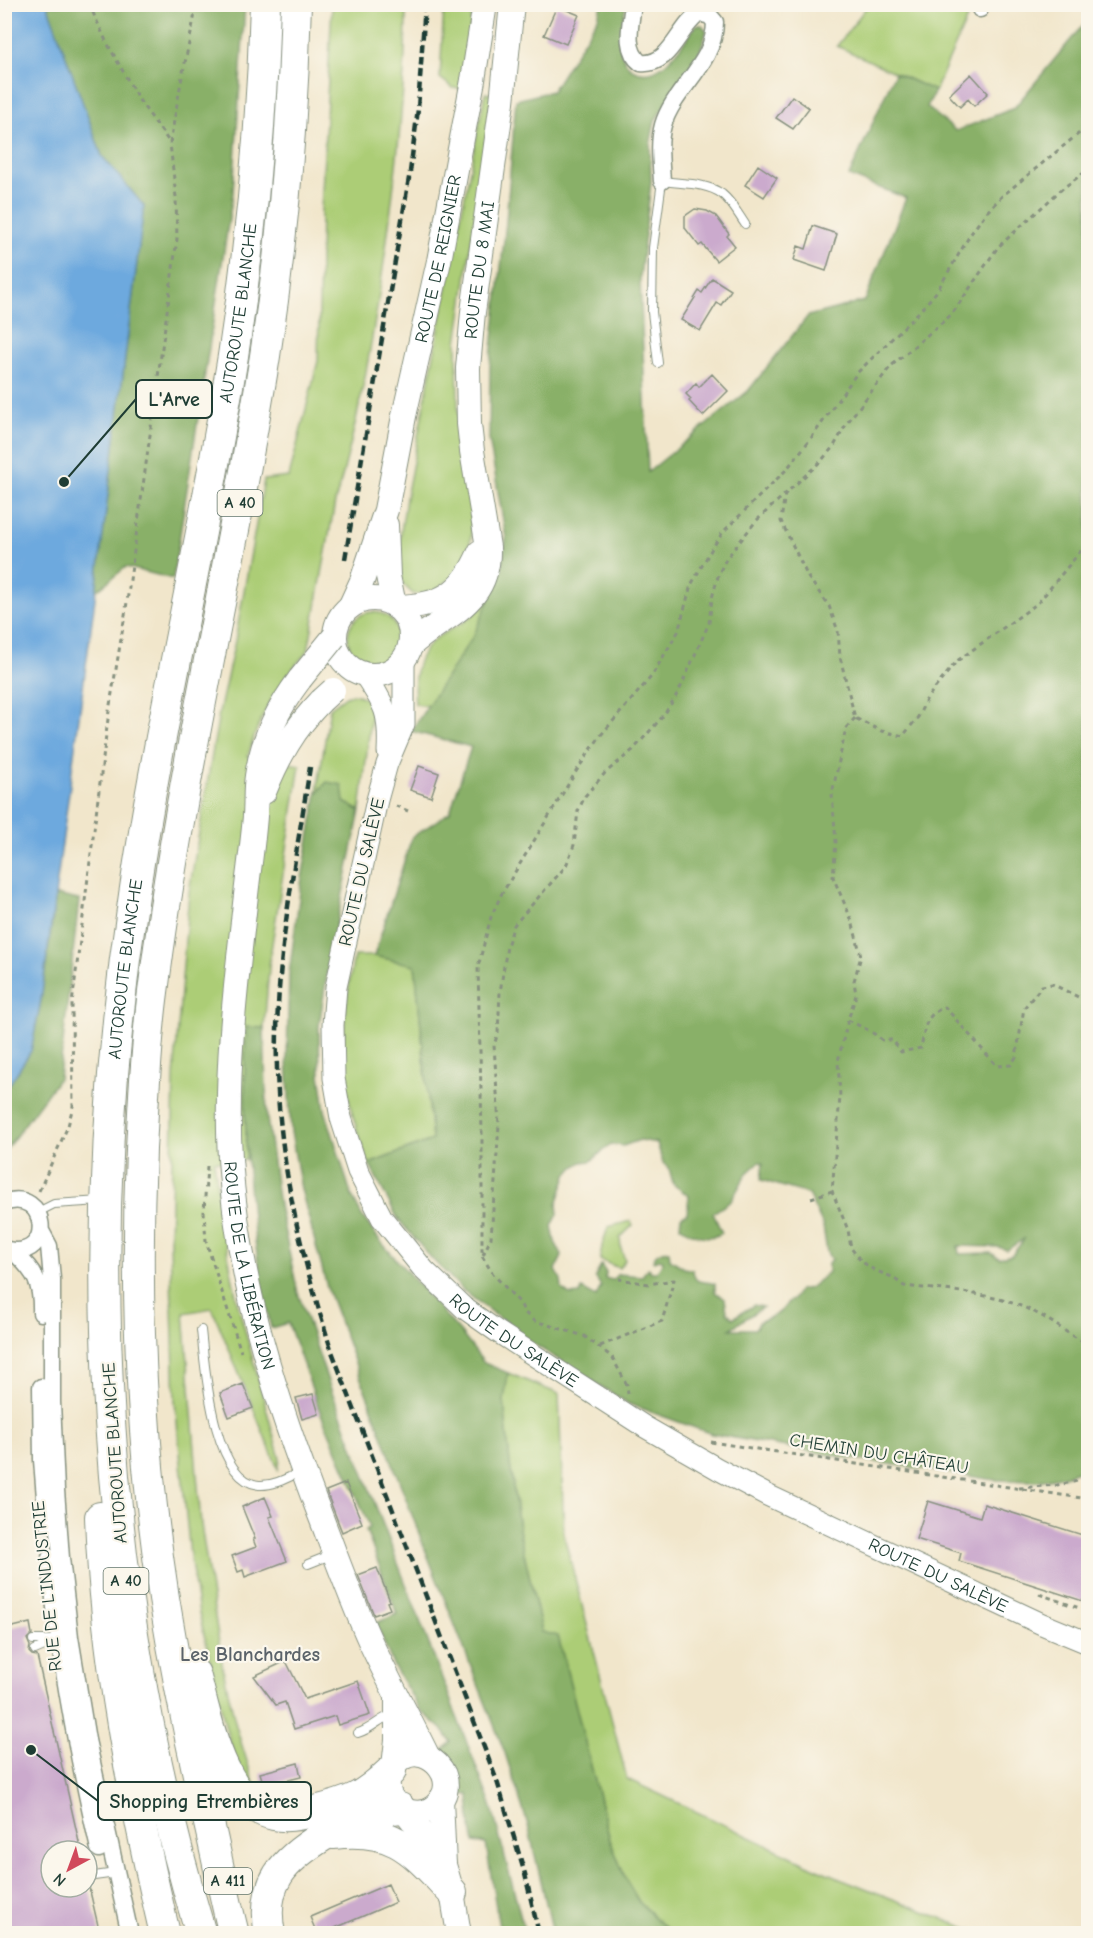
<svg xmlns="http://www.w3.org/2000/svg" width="1093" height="1938" viewBox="0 0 1093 1938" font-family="'Comic Neue',sans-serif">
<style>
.green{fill:#accd76;stroke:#668555;stroke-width:1.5}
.forest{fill:#89b067;stroke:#54764e;stroke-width:1.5;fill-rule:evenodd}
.water{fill:#6da9de;stroke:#467389;stroke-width:1.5}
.building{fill:#cbaacd}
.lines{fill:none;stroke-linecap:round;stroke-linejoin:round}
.service-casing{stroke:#889280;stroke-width:10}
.minor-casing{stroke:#889280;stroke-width:19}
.tertiary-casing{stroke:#889280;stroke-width:23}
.secondary-casing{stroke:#889280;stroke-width:26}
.motorway-casing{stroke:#889280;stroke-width:32}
.path{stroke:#889280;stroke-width:3;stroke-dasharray:4.5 4.5;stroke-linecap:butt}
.service{stroke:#fff;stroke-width:8}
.minor{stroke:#fff;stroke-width:16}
.tertiary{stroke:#fff;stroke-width:21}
.secondary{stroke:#fff;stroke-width:24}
.motorway{stroke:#fff;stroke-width:30}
.rail{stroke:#1f3d34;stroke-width:4.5;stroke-dasharray:9 4.5;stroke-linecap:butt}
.secondary-bridge-casing{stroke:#889280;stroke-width:26;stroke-linecap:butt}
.secondary-bridge{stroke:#fff;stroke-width:24}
.labels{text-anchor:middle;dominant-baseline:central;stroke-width:4.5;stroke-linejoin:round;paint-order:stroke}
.shield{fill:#fbf7ec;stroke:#61756b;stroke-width:1.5}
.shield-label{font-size:16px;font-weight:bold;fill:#1f3d34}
.street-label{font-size:18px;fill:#1f3d34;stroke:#fbf7ec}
.neighbourhood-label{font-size:20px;font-weight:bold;fill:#5b636a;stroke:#fbf7ec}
.leader{fill:none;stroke:#1f3d34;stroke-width:2}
.callout-dot{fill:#1f3d34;stroke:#fbf7ec;stroke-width:2}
.callout{fill:#fbf7ec;stroke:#1f3d34;stroke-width:2}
.callout-label{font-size:20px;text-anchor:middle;font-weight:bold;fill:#1f3d34}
</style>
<rect width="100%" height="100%" fill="#fbf7ec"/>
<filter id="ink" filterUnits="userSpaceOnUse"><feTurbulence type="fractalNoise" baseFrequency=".0167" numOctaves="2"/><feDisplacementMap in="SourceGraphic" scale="12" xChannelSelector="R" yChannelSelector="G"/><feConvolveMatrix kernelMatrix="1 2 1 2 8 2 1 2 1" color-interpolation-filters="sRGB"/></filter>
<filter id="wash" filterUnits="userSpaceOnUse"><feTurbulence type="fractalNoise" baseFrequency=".008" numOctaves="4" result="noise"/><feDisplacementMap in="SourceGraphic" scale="24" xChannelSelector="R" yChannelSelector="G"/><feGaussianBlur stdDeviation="1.35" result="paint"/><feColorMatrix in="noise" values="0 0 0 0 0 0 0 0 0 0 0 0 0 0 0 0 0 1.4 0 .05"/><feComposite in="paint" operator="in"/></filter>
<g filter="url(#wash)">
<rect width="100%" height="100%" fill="#f1e6cb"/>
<path class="green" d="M332,5H406C406,89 396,172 385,255C373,338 359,421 335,502L308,651C279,681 259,715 248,756L300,765L270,957L264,1028L247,1027L246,1160L214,1161L221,1219L237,1301L280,1459L278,1469L212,1308L184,1313L201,1524L223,1669L236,1726L255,1787L253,1793L234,1756L226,1729L199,1613L190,1556L175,1402L170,1243L174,1077L189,892L219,713L235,641L264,480L289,477L318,361L321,211Z
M444,5H473L462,89L453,88L440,78Z
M868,5H973L935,91L837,46Z
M485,93L492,94L457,343L458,411L472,509L471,539L463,564L455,575L431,594H413L403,584L397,559L406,498Z
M492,594L474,635L428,706L415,704C413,680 415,656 434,640C443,632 453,629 462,623C474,616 483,605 492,594Z
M348 637a25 25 0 1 1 50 0a25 25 0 1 1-50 0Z
M352,694C362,695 369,700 372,709L360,811L344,802L327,782L317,792L330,708L346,696Z
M354,956H374L415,965L432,1140L369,1164C360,1140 351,1115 347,1089C339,1045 346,1000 354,956Z
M631,1221L633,1225L620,1238L621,1249L625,1260L619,1268L600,1260L602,1246L608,1227Z
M508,1373L559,1394L564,1536L627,1779L822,1871L979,1933H671L639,1902L626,1880L610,1840L558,1636L542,1632L520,1535L510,1464L504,1401Z"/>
<path class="forest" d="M47,5H245L233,193L173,579L126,567L96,591L144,206L102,156Z
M601,5H626C624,18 620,33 621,46C621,55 626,66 634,70C661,83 683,43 696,25H702L707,31L696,63L666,103L655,121L650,145L651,182L640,278L648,472L748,391L808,316L865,301L906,198L849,176L895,73L935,91L927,107L956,131L1014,108L1088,19V1467L1065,1476L1038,1481L995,1480L843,1457L712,1434L629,1404L529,1341L464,1291L431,1258L398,1219L369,1164L432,1140L415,965L374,956L412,837L450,812L471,747L411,731L474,635L502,568L506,538L489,439L490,366L506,222L516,100L552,91L598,18ZM640,1140L657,1143L663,1163L669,1168L673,1184L689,1196L687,1213L681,1217L680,1226C692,1235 708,1241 722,1233L713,1213L731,1201L747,1173L759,1162L763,1163L761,1180L808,1194L823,1226L827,1252L831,1260L828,1264V1272L810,1288L799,1290L793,1300L788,1302C781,1314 773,1317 760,1321L755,1329H730L763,1307L754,1305L733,1318L727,1312L725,1299L715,1292V1284C703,1279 695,1287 693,1270L684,1268L670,1259L669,1251C662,1249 654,1254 653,1261L660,1259L663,1261L657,1272H651L648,1268L642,1276L618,1274L612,1280L605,1278L606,1273L601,1265L595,1277L601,1286L596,1297L582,1289L580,1294L570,1295L562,1289L561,1280L556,1270L562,1255L555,1242L552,1226L558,1214L557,1204L567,1175L573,1168L582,1162L591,1161L611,1144L623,1146ZM1025,1238L1012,1255L999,1258L991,1253L959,1254L958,1246L998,1247L1007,1250Z
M327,782L342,785L344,802L360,811L330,955L319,1026L320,1074L325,1110L351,1194L362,1216L381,1242L461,1333L484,1363L508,1373L504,1401L510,1464L520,1535L542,1632L558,1636L610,1840L626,1880L639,1902L671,1933H553L528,1825L505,1753L421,1539L328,1291L301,1189L291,1132L287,1060L289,974L301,884L317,793Z
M56,895L79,900L59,1078L5,1151V1091L31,1051L41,1000Z
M246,1027L264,1028L267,1118L279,1206L298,1293L329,1384L492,1808L525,1933H500L486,1844L474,1842L471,1829L469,1795L459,1794C461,1775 456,1764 443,1750L451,1742L442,1729L420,1710L394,1667L376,1623L397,1614L366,1530L370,1527L321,1414L288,1323L271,1328C248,1229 242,1129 246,1027Z"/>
<path class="water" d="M47,4L102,156L144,206L96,591L41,1000L31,1051L5,1091L4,5Z"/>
<g id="blocks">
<path class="building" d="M557,6L579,15L566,44L544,35Z
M971,74L988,93L974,106L968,99L960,107L949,95Z
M792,96L809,108L793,129L776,118Z
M758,165L777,178L764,197L745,185Z
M695,209L707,211L716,216L729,234L727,236L735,246L716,261L702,244L699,246L685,228V216Z
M813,226L837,234L826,271L794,260L798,246L806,249Z
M712,278L731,290L721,305L717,303L700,331L681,320L699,291L702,293Z
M712,374L728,391L703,416L689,401L691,399L686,394L696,383L699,387Z
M419,766L439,773L431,797L410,790Z
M243,1384L253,1408L229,1417L220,1393Z
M313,1394L319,1414L302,1419L296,1398Z
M346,1483L362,1523L342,1532L326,1491Z
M265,1497L273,1516L269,1517L287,1561L245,1577L243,1570L238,1572L232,1556L256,1547L253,1539H255L242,1507Z
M928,1501L980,1517L984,1504L1089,1537V1603L959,1561L961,1553L916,1539Z
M377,1568L390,1601L387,1602L390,1609L374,1615L358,1575Z
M30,1623L32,1634L27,1639L30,1646L29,1652L32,1655L37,1656L81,1851H51V1887H89L100,1934H4V1629Z
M286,1661L305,1699L358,1681L370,1715L338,1725L335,1716L294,1729L285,1702L276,1705L254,1676Z
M298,1763L301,1777L264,1786L260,1773Z
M388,1884L396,1902L335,1928L337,1934H317L310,1917Z"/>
</g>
</g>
<g filter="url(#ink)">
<use href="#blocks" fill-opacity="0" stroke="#889280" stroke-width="1.5"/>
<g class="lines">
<g class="service-casing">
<path id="service" d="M658,363L652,312L653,248L662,181C681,184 706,182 722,194C732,202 738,214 745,224
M38,1212L54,1204L101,1201
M201,1330C205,1365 212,1480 259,1485C274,1486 289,1477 302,1471
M308,1564L333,1554
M33,1640H52
M35,1650L61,1639
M358,1733C372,1729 381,1717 394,1714
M87,1877L116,1873"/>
</g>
<g class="minor-casing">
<path id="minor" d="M633,4C631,23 623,50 641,63C671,66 678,27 699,14L709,15L715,22C715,64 674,88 663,125C658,143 661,163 662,181
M980,9L982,4
M4,1203C48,1186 56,1260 8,1250
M41,1231L49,1246L52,1279V1402L56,1490L61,1558L70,1637L87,1740L130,1934
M14,1252C35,1272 42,1283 41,1313
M41,1387L42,1460L47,1523
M50,1558C58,1656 77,1753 99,1849"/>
</g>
<g class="tertiary-casing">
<g id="tertiary">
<path id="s1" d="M404,659V724L387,764L377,800L336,987L333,1025L334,1078L341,1118L358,1171L382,1218L424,1270L464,1308L498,1332L645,1427L718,1469L767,1495L1042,1624L1088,1643"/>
<path d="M364,674C385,705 390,713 388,752"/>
</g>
</g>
<g class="secondary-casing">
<g id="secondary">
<path d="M386,525L388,576L394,605"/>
<circle cx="373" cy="637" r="38"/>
<path id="s2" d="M351,605L362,581L386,510L404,416L439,261L473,80L485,4"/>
<path d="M396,607C441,606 462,594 480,552"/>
<path id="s3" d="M410,646C445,613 490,605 488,547L472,451L469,424L468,368L473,312L502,102L512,4"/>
<path id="s4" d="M300,679C278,708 262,740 257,776C255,789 256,803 255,816C253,842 249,868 246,895C236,983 225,1070 230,1159C238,1285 277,1404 322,1520C337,1560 352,1601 370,1641C388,1680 409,1718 428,1757"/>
<path d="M264,792C279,755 294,729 321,701"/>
<path d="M394,1766L397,1740V1700"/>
<path d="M441,1799L444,1865L452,1892L459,1934"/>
<path d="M404,1810C414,1814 425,1814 434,1807C468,1781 421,1733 395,1765C390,1771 387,1779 388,1787C388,1791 390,1796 393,1800C396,1805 402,1808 406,1812C420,1829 432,1847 444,1865"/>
</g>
</g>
<g class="motorway-casing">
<g id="motorway">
<path d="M100,1517C105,1658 133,1797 165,1934"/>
<path d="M195,1674C207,1717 221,1804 274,1815C288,1818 302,1815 315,1811C352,1802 363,1797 391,1771"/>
<path d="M333,1834C396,1827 412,1850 452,1892"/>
<path id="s5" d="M201,1934C100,1599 81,1240 134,895C161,715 204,536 233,356C251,240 262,122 265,4"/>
<path d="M234,1934C224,1896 217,1857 208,1819C191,1746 176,1672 164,1598C141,1450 135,1298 141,1149C144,1096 146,1044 153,992C180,778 231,569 265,356C283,240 293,122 296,4"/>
<path d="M270,1934C260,1883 284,1860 323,1836C353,1817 364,1812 400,1808"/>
</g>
</g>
<path class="path" d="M89,4L106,41L139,100L170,143
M785,493L781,521L808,577L829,606L838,631L840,657L855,718L881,731L903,736L918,717L927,698L957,661L1038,603L1088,542
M855,718L846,728L832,794L836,842L833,877L852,921L861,956L854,981L856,995L848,1020L838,1061L840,1097L832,1191L848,1230L851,1248L861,1261L874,1270L892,1277L904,1286C948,1291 996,1292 1036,1313C1055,1322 1069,1336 1088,1344
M396,806L408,811
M848,1020C861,1027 871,1030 882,1040H893L901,1052L921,1048C925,1028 924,1015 945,1007L997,1066L1011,1065L1016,1057L1024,1008L1042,986L1052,984L1088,1002
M207,1166L204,1212L206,1241L241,1352
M39,1191L68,1126L73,1106L72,1004L109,711L126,609L177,239L176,197L170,143L181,82L197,4
M811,1198L832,1191
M483,1255L491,1238L499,1125L494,1045L498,1033L500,993L507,946L514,925L566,866L574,845L578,811L585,796L605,773L633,750L664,715L679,691L709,623L712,598L719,573L726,559L756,521L821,461L834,446L847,423L891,366L952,314L998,247L1063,188L1088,170
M600,1346L662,1321L674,1280L649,1284L619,1279
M628,1394L627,1385L612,1357L584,1336L535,1321L525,1313L520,1303L493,1274L482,1256V1133L478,967L491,917L501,895L577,770L601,735L651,677L678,632L691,585L711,550L723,532L786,470L812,437L857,373L920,311L937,291L970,235L985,214L1001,197L1088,126
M711,1442L1088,1499
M1019,1488L1057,1485L1088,1479
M1039,1594L1088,1611"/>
<use href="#service" class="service"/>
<use href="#minor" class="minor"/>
<use href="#tertiary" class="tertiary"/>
<use href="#secondary" class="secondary"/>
<use href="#motorway" class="motorway"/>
<path class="rail" d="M345,559L410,172L418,109L425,4
M310,767C298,846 282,925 278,1006C271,1128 294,1233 331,1349L497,1781L525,1874L539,1934"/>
<g class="secondary-bridge-casing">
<path id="secondary-bridge" d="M300,679L334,637
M321,701L333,690"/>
</g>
<use href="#secondary-bridge" class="secondary-bridge"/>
</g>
</g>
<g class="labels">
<g class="shield">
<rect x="217.5" y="490" width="45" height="26" rx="4.5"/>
<rect x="103.5" y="1568" width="45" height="26" rx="4.5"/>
<rect x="204" y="1868" width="48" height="26" rx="4.5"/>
</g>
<g class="shield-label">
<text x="240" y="503">A 40</text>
<text x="126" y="1581">A 40</text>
<text x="228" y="1881">A 411</text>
</g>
<g class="street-label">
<text stroke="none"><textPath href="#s2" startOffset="358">ROUTE DE REIGNIER</textPath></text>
<text stroke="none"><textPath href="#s3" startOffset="412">ROUTE DU 8 MAI</textPath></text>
<text stroke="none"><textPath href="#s5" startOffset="1641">AUTOROUTE BLANCHE</textPath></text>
<text transform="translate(362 872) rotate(-77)">ROUTE DU SALÈVE</text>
<text stroke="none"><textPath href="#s5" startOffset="975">AUTOROUTE BLANCHE</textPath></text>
<text stroke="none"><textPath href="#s4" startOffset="600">ROUTE DE LA LIBÉRATION</textPath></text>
<text stroke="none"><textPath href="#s1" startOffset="759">ROUTE DU SALÈVE</textPath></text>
<text transform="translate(115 1453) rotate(-94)">AUTOROUTE BLANCHE</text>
<text transform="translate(879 1454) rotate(9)">CHEMIN DU CHÂTEAU</text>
<text stroke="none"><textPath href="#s1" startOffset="1245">ROUTE DU SALÈVE</textPath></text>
<text transform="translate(47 1586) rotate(-96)">RUE DE L'INDUSTRIE</text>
</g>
<g class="neighbourhood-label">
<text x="250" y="1654">Les Blanchardes</text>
</g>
</g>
<path class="leader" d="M64 482L136 399M31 1750L98 1801"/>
<g class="callout-dot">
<circle cx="64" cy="482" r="6"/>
<circle cx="31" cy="1750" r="6"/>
</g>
<g class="callout">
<rect x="136" y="380" width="76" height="38" rx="6"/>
<rect x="98" y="1782" width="213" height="38" rx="6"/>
</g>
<g class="callout-label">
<text x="174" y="406">L'Arve</text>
<text x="204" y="1808">Shopping Etrembières</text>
</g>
<rect width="1093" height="1938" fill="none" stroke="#fbf7ec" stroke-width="24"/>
<g transform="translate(69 1869) rotate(221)"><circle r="28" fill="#fbf7ec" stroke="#a3ada2" stroke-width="1.5"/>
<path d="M0-4.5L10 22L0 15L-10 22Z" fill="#d1495b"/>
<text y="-9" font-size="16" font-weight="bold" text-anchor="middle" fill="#1f3d34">N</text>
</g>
</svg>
